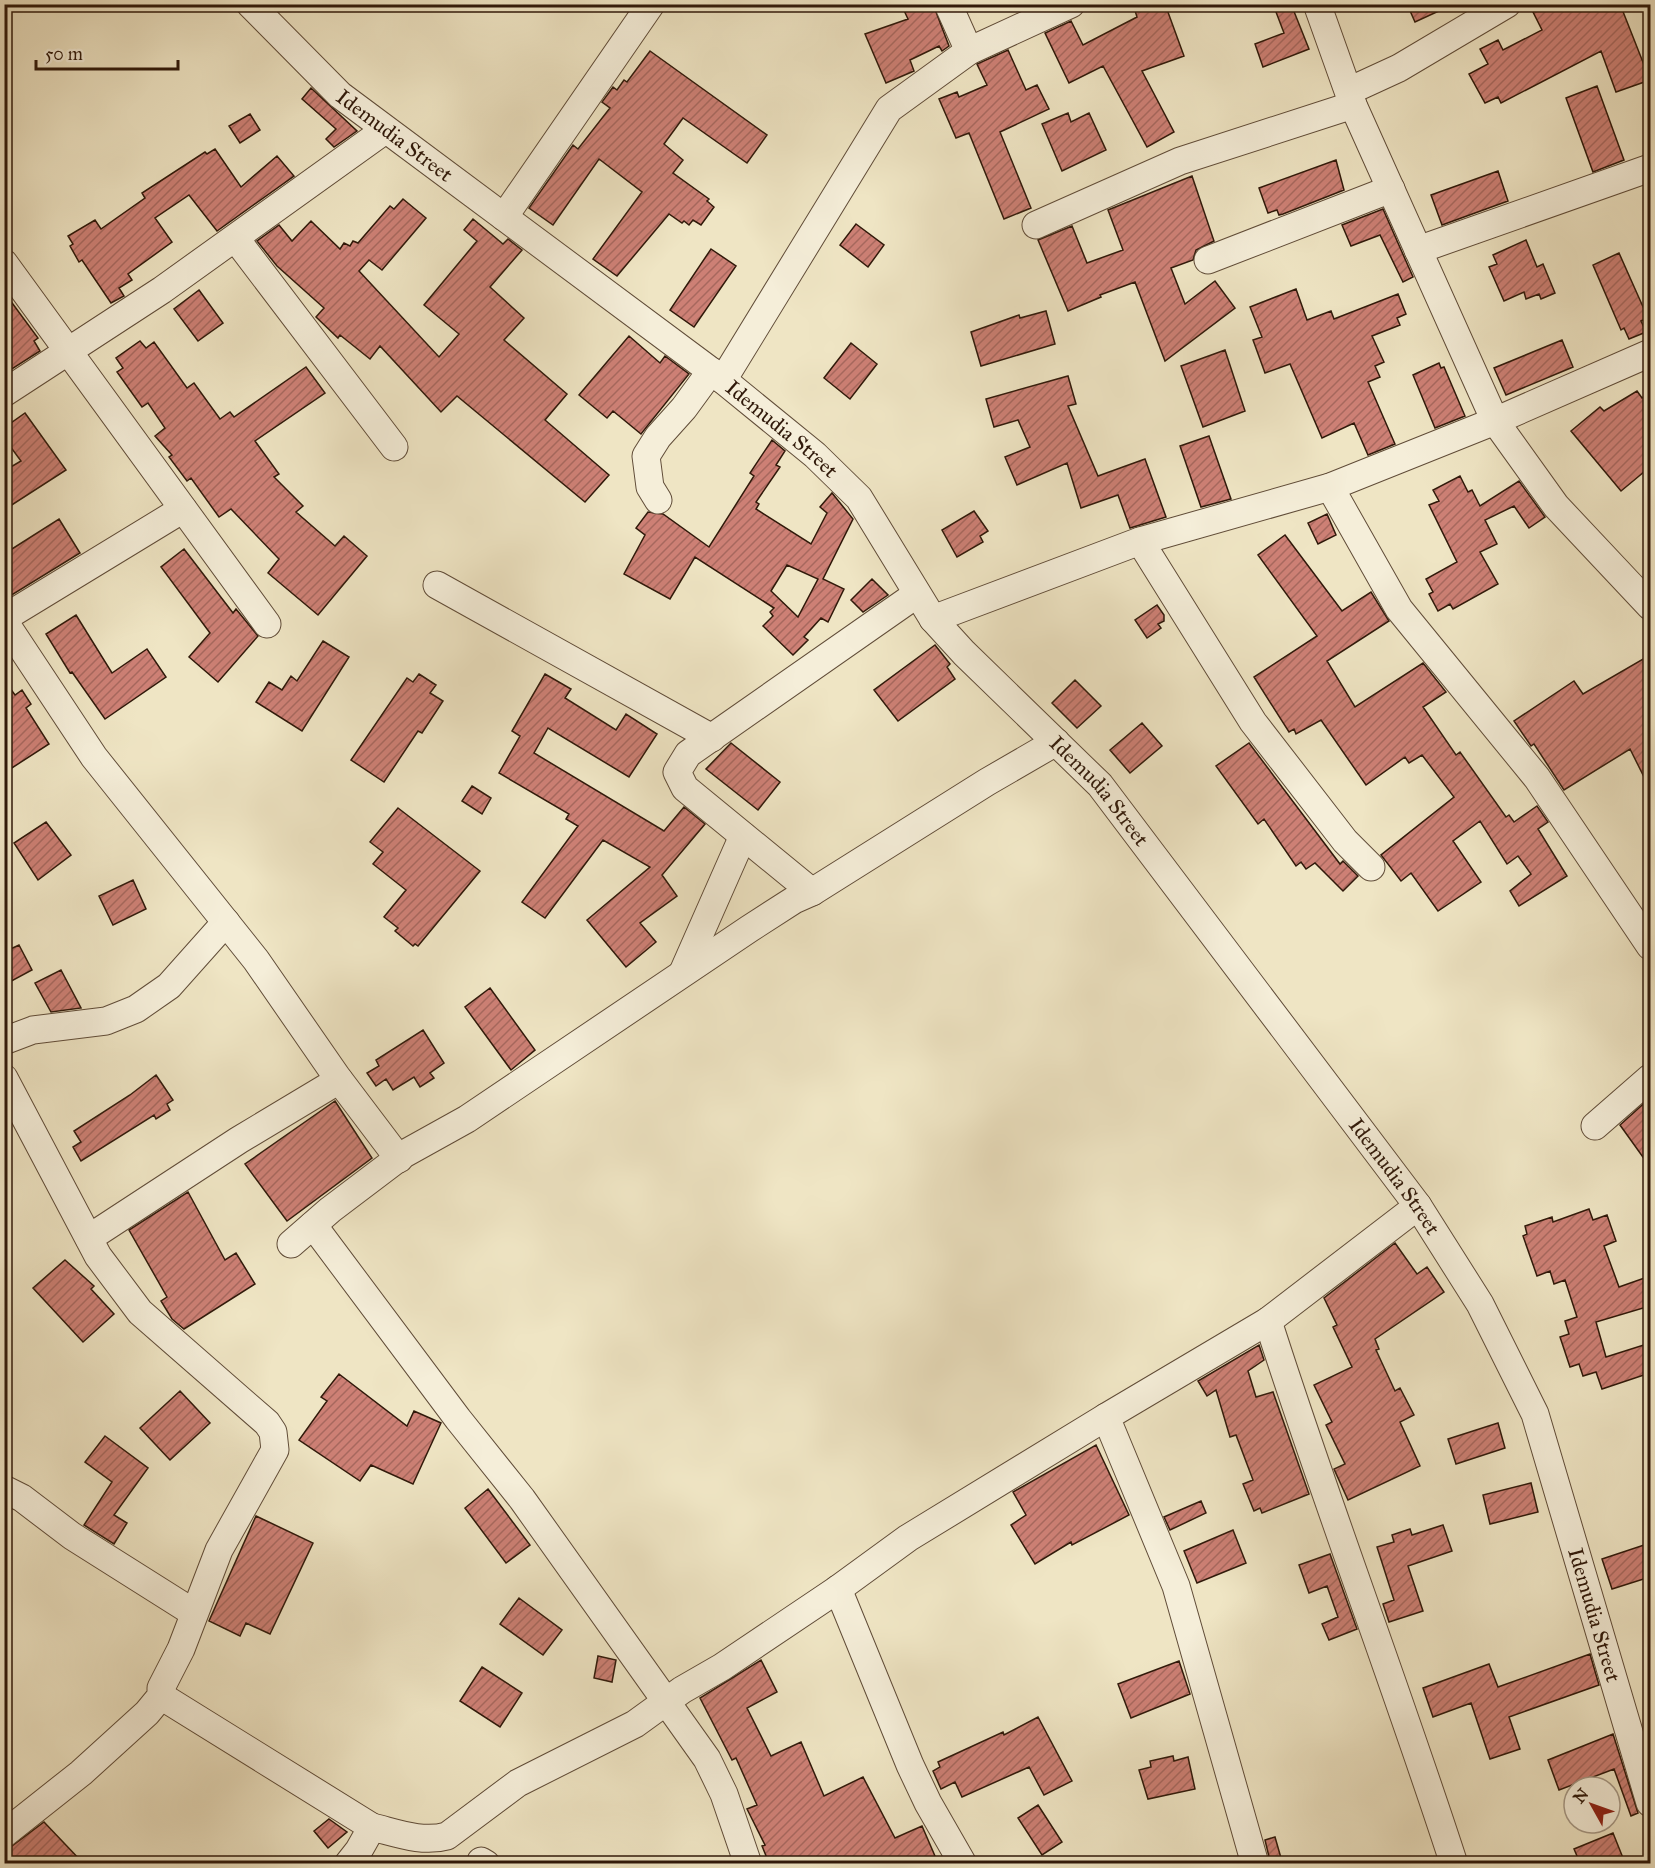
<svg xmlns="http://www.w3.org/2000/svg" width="1655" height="1868" viewBox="0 0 1655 1868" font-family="'IM FELL Great Primer',serif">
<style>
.building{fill:url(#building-hatch);stroke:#30190a;stroke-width:1.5;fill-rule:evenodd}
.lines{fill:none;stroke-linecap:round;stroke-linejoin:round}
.minor-casing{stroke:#604c38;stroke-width:29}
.minor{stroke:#f5eed9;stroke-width:27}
.labels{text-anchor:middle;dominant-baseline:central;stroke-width:4.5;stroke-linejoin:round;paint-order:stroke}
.street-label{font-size:21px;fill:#30190a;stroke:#f5eed9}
</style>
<defs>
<pattern id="building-hatch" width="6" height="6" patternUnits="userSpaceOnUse" patternTransform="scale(1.5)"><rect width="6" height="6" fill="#cd8075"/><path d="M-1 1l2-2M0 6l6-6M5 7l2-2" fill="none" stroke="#a7685e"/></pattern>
</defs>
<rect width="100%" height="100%" fill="#efe5c4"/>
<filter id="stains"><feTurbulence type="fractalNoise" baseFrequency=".00333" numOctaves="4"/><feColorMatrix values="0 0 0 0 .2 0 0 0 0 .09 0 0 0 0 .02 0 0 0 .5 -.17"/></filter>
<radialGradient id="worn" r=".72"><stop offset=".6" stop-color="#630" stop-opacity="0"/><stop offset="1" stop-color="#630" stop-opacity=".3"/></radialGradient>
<path class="building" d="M901,4H933L949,46L942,51L939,46L910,60L914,71L886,83L865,34L908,19Z
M1133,4H1165L1184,56L1142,71L1174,132L1147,147L1103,66L1069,83L1045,33L1071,21L1083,45L1137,17Z
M1273,4H1291L1309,49L1263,67L1255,44L1284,33Z
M1407,4H1454L1415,22Z
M1544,4H1620L1650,80L1616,92L1601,51L1501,103L1498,97L1485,103L1469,74L1488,64L1480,49L1498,40L1503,50L1542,30L1532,10Z
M1008,50L1026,90L1037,85L1049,109L1000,132L1031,208L1004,219L969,133L956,138L939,99L957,92L959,97L987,85L977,64Z
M650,51L767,135L747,163L683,118L664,144L683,160L673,173L709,199L707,201L714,207L701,225L693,220L689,225L684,221L682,223L669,214L617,276L593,259L642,192L599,159L553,225L529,208L573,145L578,149L610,108L602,102L613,87L617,90L624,80L627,82Z
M1597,86L1624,160L1593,172L1566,98Z
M311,88L357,131L334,147L326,139L336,129L302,99Z
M1068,113L1071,122L1089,113L1106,150L1062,171L1042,124Z
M250,114L260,130L240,143L229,126Z
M215,149L241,187L277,156L294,176L217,231L189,195L155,218L172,242L128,274L132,280L119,288L124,296L111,303L82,260L79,262L70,246L73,244L68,236L95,220L101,229L145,198L142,193L205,152L207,154Z
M1336,160L1344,190L1283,214L1279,215L1277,210L1268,213L1259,188Z
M1498,171L1508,201L1442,225L1431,195Z
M1192,176L1214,241L1196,250L1193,260L1171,268L1185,304L1215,281L1235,308L1165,361L1135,282L1100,295L1101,297L1068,311L1038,240L1072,226L1087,263L1123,250L1108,210Z
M403,199L426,218L382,270L369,260L359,271L439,357L459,334L424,305L477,241L464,230L473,219L503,244L508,239L522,250L490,287L524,318L504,340L567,394L545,420L609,475L585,502L457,396L441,412L380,346L370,359L340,335L338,338L316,317L324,308L277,266L257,241L279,225L292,241L311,221L340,249L344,243L350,246L353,241L358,243L390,206L394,209Z
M1383,209L1413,277L1403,282L1380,235L1351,246L1342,225Z
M856,224L884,245L868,267L840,245Z
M1526,240L1537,267L1543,264L1555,293L1541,299L1539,294L1526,299L1524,292L1504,301L1489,267L1497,264L1493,255Z
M711,249L736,266L694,327L670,310Z
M1619,253L1648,318L1641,321L1646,332L1629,339L1624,328L1621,330L1593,265Z
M1296,289L1307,320L1331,311L1334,319L1398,294L1406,314L1397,318L1400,325L1372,336L1384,362L1375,366L1380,377L1368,382L1395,444L1368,455L1354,423L1322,438L1290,364L1265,373L1253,340L1262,337L1250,307Z
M199,290L223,323L198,341L174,309Z
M4,292L38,338L34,341L40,351L4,374Z
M1046,311L1055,344L981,366L971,332L1019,315L1020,318Z
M629,336L660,363L665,356L689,374L641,434L613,411L607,418L579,395Z
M1562,340L1573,367L1506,395L1494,368Z
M140,341L146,348L154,342L187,388L194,383L220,419L230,412L234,417L306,367L325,393L255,441L279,474L274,477L303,506L296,512L335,546L344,536L367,556L318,615L268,573L279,559L231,509L219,517L191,478L187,481L169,457L172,455L155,436L165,428L148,403L142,407L117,372L123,368L116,358Z
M851,343L877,364L850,399L824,378Z
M1225,350L1245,411L1203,427L1181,366Z
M1439,363L1441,368L1444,367L1465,416L1435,428L1413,375Z
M1068,376L1076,404L1068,406L1098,476L1145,459L1166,517L1130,528L1118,495L1081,508L1067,463L1017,485L1005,457L1030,447L1018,420L994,427L986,399Z
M1637,391L1642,398L1650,393V467L1621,491L1571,431L1600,407L1604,411Z
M25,413L66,470L4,510V471L21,461L4,438V428Z
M1209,436L1231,499L1201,507L1180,446Z
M772,440L785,451L776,465L780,467L756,502L759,504L756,509L811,544L827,513L820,507L832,493L853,519L823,579L844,589L828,622L821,618L804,637L808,640L793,655L763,626L773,616L770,612L774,608L695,557L670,599L624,574L645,535L636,528L648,512L663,514L709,547L754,476L750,473ZM787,565L818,579L798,617L771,591Z
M1460,476L1468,492L1472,490L1480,506L1519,481L1545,517L1529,528L1514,506L1485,520L1497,544L1480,552L1498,584L1453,609L1450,604L1438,611L1429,594L1433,592L1426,579L1457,562L1429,505L1439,501L1433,490Z
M974,511L988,531L980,536L983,542L957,557L942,530Z
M1327,514L1336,535L1318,544L1308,523Z
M59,519L80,553L10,596L4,587V554Z
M1285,535L1342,611L1371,592L1389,621L1327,661L1355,707L1423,663L1446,692L1423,707L1456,755L1460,752L1506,817L1509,815L1514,822L1537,806L1548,822L1538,829L1567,876L1519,906L1510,891L1531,874L1518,856L1507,864L1480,821L1453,841L1481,882L1438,911L1411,873L1401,881L1381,855L1454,797L1422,755L1409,763L1405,757L1366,785L1321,720L1296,734L1294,729L1289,732L1254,677L1317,636L1258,555Z
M184,549L233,613L236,609L258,636L218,682L189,657L210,633L161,567Z
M872,579L888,595L863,612L851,600Z
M1157,605L1164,615V621L1158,624L1161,628L1147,638L1135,620Z
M76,615L112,673L147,649L166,677L105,719L72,672L70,673L46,634Z
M323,641L349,657L302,731L256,702L269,682L282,690L291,676L297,681Z
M935,645L950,664L947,667L955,679L898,721L874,690Z
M1650,655V789L1630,749L1564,790L1534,744L1531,746L1514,721L1574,681L1583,694Z
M419,674L436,685L430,693L443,701L422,733L418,731L384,782L351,760L407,678L413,682Z
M545,674L571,689L565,698L616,730L626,714L657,734L629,777L548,728L534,753L664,831L684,807L705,824L662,875L677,896L640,923L656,942L626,967L587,920L650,867L603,840L545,918L522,902L578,826L566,819L569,814L499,773L520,736L512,731Z
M4,680L15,695L22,690L31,704L26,708L49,744L4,773Z
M1075,680L1101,706L1077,728L1052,703Z
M1142,723L1162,746L1130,773L1110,750Z
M731,743L780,782L758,810L706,769Z
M1249,743L1340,864L1343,861L1358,876L1343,891L1315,863L1306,869L1301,862L1296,866L1264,819L1258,824L1216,766Z
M472,786L491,798L482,814L462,801Z
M398,808L480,871L418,946L415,944L413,946L395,931L398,928L384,917L406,890L373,864L383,852L370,842Z
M46,822L71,855L38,880L14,843Z
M133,880L146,909L113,925L99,896Z
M19,945L32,970L4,985V952Z
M61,970L81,1008L51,1012L35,983Z
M490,988L535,1050L511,1070L465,1007Z
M423,1030L444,1063L430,1073L434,1078L420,1087L414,1077L393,1090L386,1079L376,1086L367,1073L379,1066L376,1060Z
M156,1075L173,1100L167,1104L170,1110L156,1119L154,1115L81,1161L73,1147L81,1142L74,1131L130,1095Z
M1650,1098V1167L1620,1125Z
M335,1101L372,1158L287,1221L245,1164Z
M188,1192L225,1260L236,1253L255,1284L184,1329L172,1319L161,1301L167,1297L129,1230Z
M1589,1209L1593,1220L1607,1215L1616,1241L1604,1246L1619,1287L1650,1276V1306L1596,1322L1606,1357L1650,1343V1373L1602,1389L1596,1372L1583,1376L1579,1364L1570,1367L1560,1337L1569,1334L1565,1321L1577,1317L1565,1280L1554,1284L1550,1271L1537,1276L1523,1236L1527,1234L1525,1226L1552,1217L1553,1222Z
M1395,1243L1417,1274L1427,1267L1444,1292L1375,1339L1379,1349L1376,1350L1395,1391L1400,1388L1414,1415L1400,1422L1420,1466L1348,1500L1334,1469L1345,1464L1326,1425L1332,1422L1314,1385L1352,1367L1333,1327L1337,1325L1324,1298Z
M65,1260L94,1286L91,1289L114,1314L83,1342L33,1288Z
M1259,1345L1264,1360L1248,1371L1256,1397L1273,1392L1309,1494L1262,1513L1260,1508L1254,1511L1243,1484L1253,1480L1236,1435L1230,1437L1216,1390L1207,1396L1198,1381Z
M339,1374L407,1426L414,1411L441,1423L413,1484L371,1465L360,1481L299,1440L327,1401L321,1397Z
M180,1391L210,1423L170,1460L140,1428Z
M1498,1423L1505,1448L1456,1464L1448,1439Z
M105,1436L148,1468L114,1515L127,1523L114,1544L84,1525L112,1482L85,1462Z
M1096,1445L1129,1515L1072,1545L1071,1542L1035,1564L1011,1525L1026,1515L1013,1492Z
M1531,1483L1538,1512L1490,1524L1483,1495Z
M488,1489L530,1545L506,1563L465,1508Z
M1201,1501L1206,1513L1170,1530L1164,1517Z
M256,1516L313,1543L270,1634L246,1623L240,1636L209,1621Z
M1443,1525L1452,1551L1408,1566L1423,1611L1389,1622L1383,1604L1394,1600L1377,1547L1394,1542L1392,1535L1410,1529L1412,1535Z
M1233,1530L1246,1563L1197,1583L1184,1551Z
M1650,1543V1577L1612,1589L1602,1559Z
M1330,1554L1357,1629L1329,1640L1322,1624L1338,1617L1327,1586L1309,1593L1299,1565Z
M519,1598L562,1630L543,1655L500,1624Z
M1590,1654L1599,1685L1509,1717L1520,1749L1490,1759L1471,1703L1433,1717L1423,1688L1489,1664L1498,1687Z
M598,1656L616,1660L612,1682L594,1678Z
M761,1660L777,1692L747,1708L771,1756L801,1742L824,1796L863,1777L895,1838L922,1826L938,1863H769L762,1846L765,1845L747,1809L757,1805L736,1758L732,1760L700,1698Z
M1179,1661L1190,1694L1131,1718L1118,1684Z
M482,1667L522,1693L500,1727L460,1701Z
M1038,1717L1072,1781L1044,1795L1029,1767L962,1797L955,1782L941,1789L933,1771L940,1767L938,1762L1003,1732L1004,1735Z
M1613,1734L1638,1813L1631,1816L1614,1769L1559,1790L1548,1760Z
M1173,1756L1174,1761L1188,1757L1195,1789L1148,1799L1139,1770L1151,1767L1150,1761Z
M1038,1805L1062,1842L1042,1855L1018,1818Z
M329,1819L347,1832L328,1848L314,1831Z
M44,1822L83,1863H4V1852Z
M1613,1833L1625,1863H1580L1574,1849Z
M1275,1837L1281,1858L1270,1861L1265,1840Z"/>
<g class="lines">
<g class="minor-casing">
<g id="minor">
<path id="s1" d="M250,4L340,95L723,380L815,455L859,498L933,619L964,653L1100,785L1418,1206L1480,1304L1535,1414L1650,1803"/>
<path d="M948,4L969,51"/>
<path d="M1317,4L1353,105L1495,421L1556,506L1650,606"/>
<path d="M1349,91L1399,68L1507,4"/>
<path d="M504,217L651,4"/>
<path d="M1036,225L1180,161L1353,105"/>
<path d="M236,239L394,447"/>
<path d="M1418,250L1650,168"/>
<path d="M1208,260L1391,189"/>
<path d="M4,263L267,624"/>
<path d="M723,380L889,109L969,51L1071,4"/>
<path d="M4,393L162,290L385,130"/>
<path d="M1330,487L1399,609L1537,778L1650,946"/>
<path d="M658,500L650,487L646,456L658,437L684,408L711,371"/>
<path d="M437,585L712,738"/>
<path d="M4,618L183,509"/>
<path d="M933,619L1140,541"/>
<path d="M4,621L94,757L256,960L337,1077L399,1159"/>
<path d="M1371,867L1345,841L1253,722L1140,541L1330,487L1495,421L1650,353"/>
<path d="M812,892L987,782L1056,742"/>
<path d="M683,972L743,836"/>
<path d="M4,1041L33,1030L106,1021L136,1009L169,986L226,922"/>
<path d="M4,1078L98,1256L140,1312L267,1423L273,1432L275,1450L219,1550L181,1649L161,1688V1696L147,1713L81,1773L4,1834"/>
<path d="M1595,1126L1650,1078"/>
<path d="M1418,1206L1268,1321C1326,1503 1395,1682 1454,1864"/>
<path d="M313,1225L458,1419L522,1499L707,1759L724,1794L748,1864"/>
<path d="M89,1238L239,1140L339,1080"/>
<path d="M291,1244L330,1210L404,1154L467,1119L749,929L794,900L812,892L685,788L677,772L688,754L917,594"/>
<path d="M4,1489L22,1498L72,1536L194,1613"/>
<path d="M838,1589L910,1765L928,1803L963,1864"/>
<path d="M161,1696L372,1827L359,1850L348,1864"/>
<path d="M372,1827C397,1833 422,1843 447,1836L518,1783L635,1724L682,1690L722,1667L838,1589L908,1538L1106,1417"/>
<path d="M481,1861L486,1864"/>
<path d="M1255,1864L1176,1586L1106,1417L1268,1321"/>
</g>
</g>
<use href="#minor" class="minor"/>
</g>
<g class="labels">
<g class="street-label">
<text stroke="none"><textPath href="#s1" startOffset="196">Idemudia Street</textPath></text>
<text stroke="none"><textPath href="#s1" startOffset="682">Idemudia Street</textPath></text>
<text stroke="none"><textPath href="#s1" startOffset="1167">Idemudia Street</textPath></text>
<text stroke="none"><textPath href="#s1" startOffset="1653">Idemudia Street</textPath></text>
<text stroke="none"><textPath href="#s1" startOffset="2139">Idemudia Street</textPath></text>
</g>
</g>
<rect width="1655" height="1868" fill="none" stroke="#efe5c4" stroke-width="24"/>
<rect x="6" y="6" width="1643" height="1856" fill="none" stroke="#30190a" stroke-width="3"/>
<rect x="12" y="12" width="1631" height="1844" fill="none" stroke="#30190a" stroke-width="1.5"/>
<g transform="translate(1592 1805) rotate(310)"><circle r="28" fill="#f5eed9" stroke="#a69986" stroke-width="1.5"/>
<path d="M0-4.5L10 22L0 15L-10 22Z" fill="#8f2418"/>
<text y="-9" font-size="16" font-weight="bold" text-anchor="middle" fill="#30190a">N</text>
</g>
<path d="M36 60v9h142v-9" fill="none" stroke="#30190a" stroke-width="3"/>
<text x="45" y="60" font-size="18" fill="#30190a" stroke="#f5eed9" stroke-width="4.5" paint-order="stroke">50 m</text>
<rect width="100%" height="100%" filter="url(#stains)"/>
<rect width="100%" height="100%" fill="url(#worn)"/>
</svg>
